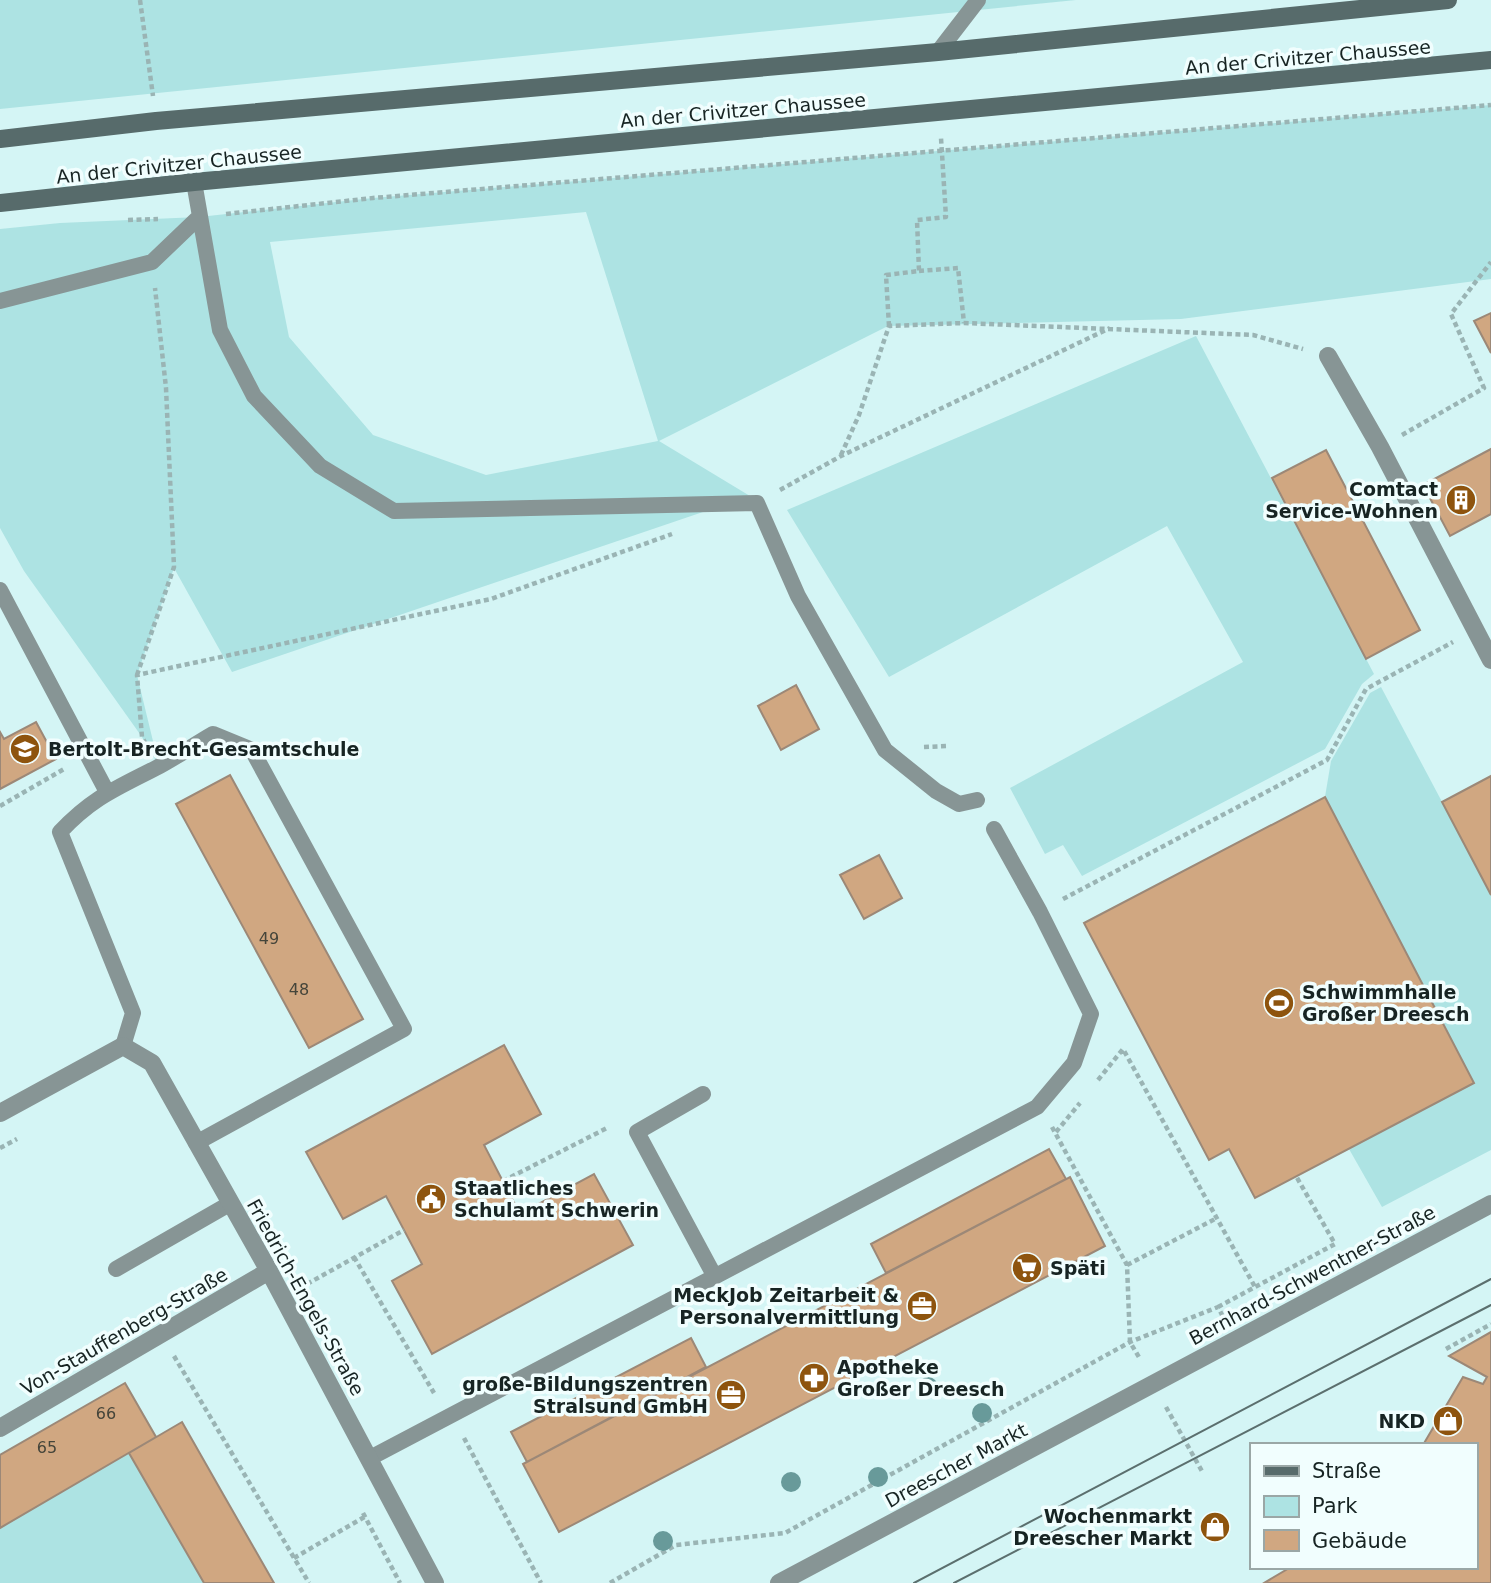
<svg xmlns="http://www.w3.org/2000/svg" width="1491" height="1583" viewBox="0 0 1491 1583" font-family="'DejaVu Sans',sans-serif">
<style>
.green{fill:#ade3e3;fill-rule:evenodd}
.building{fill:#d0a781;stroke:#9c8877;stroke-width:2}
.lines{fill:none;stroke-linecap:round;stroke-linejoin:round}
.path{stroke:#9ab4b4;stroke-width:4.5;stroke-dasharray:5 3.5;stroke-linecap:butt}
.lane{stroke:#879595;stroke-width:16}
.street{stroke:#879595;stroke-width:18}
.secondary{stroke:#576b6b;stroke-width:18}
.tram{stroke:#5b6f6e;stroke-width:2}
.tree{fill:#689a9a}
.labels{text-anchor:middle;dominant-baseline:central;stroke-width:7;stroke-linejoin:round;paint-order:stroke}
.number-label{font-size:16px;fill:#45453a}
.street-label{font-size:19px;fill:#172423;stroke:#f1fefe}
.poi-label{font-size:19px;font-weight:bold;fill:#172423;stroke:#f1fefe;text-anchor:end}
</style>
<rect width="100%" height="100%" fill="#d4f5f5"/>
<path class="green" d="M0,0H1076L0,109Z
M1491,105V279L1181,319L888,326L659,441L750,496L232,672L174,568L137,675L159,766L142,737L24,571L0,528V229L60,223L199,217L373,198ZM586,212L658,441L486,475L373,435L289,337L270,242Z
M1196,336L1374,674L1362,684L1325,749L1082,876L1063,845L1045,854L1010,788L1243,662L1167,526L889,677L787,510Z
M1381,687L1491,894V1150L1382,1207L1349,1149L1474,1083L1325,797L1331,761L1370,693Z
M129,1453L204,1583H0V1528Z"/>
<path class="building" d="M1491,313V353L1474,321Z
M1491,449V514L1450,536L1423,485Z
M1326,450L1420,630L1366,659L1272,478Z
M796,685L819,729L781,750L758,706Z
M36,722L56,759L0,789V732L4,739Z
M230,775L363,1019L309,1048L176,804Z
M1491,776V895L1442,802Z
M1325,797L1474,1083L1255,1198L1229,1149L1209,1160L1084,923Z
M879,855L902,898L864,919L840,875Z
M504,1045L541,1114L484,1145L520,1214L594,1174L633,1245L432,1354L392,1281L422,1264L386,1196L343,1219L306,1152Z
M1049,1149L1066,1179L886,1273L871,1244Z
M1070,1177L1105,1246L559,1532L523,1464Z
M1491,1332V1583H1264L1291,1567H1475V1445H1423L1463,1377L1483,1384L1487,1377L1449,1356Z
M691,1338L706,1367L527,1462L511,1432Z
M125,1383L156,1437L0,1528V1455Z
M182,1422L223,1494L274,1583H204L129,1453Z"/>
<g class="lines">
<path class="path" d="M140,0L153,96
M226,214L373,198L1491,105
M128,220L158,219
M919,271L958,268L964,323
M889,326L886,275L919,271L917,220L946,217L941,138
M1402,435L1484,388L1451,314L1491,262
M841,455L859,415L889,326L964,323L1253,335L1303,349
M780,490L841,456L1110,328
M137,675L174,567L166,388L155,288
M146,744L142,737L137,675L491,599L672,534
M924,747L947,746
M0,806L64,769
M1063,899L1327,760L1366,689L1453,642
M1098,1080L1123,1049L1255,1287
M1052,1127L1127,1265L1130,1342L1140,1359
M1056,1132L1080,1103
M0,1148L17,1139
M503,1181L609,1127
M354,1257L434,1393
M1127,1265L1215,1219
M307,1284L404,1230
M1218,1307L1335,1244L1296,1176
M1446,1349L1491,1324
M174,1356L309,1583
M1166,1407L1203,1473
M464,1438L541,1583
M363,1513L400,1583
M294,1558L366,1516
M610,1583L676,1545L785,1533L1130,1342L1218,1307L1223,1317"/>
<path class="lane" d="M938,52L978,0
M194,182L220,330L254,396L320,466L394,511L757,503L798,596L885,750L936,791L959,804L977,800
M0,301L152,262L199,217
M0,590L107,792
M123,1046L133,1013L60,832C92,798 115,789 156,768C175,758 194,745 213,734L252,750L404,1029L196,1143
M703,1094L637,1132L715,1277
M116,1269L231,1203
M370,1458L1037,1107L1074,1063L1091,1014L1040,912L994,829"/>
<path class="street" d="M1328,356L1380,447L1491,660
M0,1113L123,1046L152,1063L269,1271L435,1583
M0,1428L269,1271
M779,1583L1491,1204"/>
<path class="secondary" d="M0,139L156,121L938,52L1448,0
M0,203L194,182L1491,60"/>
<path class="tram" d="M914,1583L1491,1279
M954,1583L1491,1305"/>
</g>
<g class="tree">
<circle cx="928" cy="1387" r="10"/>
<circle cx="982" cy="1413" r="10"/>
<circle cx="878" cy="1477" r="10"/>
<circle cx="791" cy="1482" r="10"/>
<circle cx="663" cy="1541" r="10"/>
</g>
<defs>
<g id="building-disc" transform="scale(1.575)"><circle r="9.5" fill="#8e540e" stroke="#f1fefe"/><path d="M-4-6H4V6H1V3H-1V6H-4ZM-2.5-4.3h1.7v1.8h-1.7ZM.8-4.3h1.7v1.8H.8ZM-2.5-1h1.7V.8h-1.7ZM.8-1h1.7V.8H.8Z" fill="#fff"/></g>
<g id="school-disc" transform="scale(1.575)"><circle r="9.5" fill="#8e540e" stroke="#f1fefe"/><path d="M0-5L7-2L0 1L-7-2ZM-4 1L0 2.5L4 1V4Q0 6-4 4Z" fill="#fff"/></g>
<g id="stadium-disc" transform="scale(1.575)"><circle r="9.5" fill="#8e540e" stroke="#f1fefe"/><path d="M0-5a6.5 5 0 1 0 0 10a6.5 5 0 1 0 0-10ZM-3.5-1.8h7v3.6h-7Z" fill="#fff"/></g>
<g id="civic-disc" transform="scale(1.575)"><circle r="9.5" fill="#8e540e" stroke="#f1fefe"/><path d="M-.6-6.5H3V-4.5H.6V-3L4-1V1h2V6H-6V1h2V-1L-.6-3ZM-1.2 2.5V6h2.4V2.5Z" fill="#fff"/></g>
<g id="supermarket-disc" transform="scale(1.575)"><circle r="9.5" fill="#8e540e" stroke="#f1fefe"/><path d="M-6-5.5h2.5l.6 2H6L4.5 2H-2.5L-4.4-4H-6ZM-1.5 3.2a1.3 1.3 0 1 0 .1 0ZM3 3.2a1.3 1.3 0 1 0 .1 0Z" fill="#fff"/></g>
<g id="office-disc" transform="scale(1.575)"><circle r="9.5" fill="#8e540e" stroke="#f1fefe"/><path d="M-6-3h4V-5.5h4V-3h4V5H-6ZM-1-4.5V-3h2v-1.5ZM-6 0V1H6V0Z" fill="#fff"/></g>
<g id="pharmacy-disc" transform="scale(1.575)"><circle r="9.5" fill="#8e540e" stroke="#f1fefe"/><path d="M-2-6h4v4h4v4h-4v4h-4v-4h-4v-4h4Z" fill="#fff"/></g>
<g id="shop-disc" transform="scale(1.575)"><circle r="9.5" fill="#8e540e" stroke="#f1fefe"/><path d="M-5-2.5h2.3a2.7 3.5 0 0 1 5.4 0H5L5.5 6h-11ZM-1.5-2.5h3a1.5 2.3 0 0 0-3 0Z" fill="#fff"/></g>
</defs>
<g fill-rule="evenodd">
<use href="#building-disc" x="1461" y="500"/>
<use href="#school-disc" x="25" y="749"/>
<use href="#stadium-disc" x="1279" y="1003"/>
<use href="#civic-disc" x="431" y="1199"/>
<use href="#supermarket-disc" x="1027" y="1268"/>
<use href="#office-disc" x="922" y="1306"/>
<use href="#pharmacy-disc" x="814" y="1378"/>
<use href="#office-disc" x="731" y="1395"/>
<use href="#shop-disc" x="1448" y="1421"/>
<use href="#shop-disc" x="1215" y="1527"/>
</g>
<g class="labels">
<g class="number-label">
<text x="269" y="938">49</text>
<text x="299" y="989">48</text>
<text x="106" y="1413">66</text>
<text x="47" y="1447">65</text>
</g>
<g class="street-label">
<text transform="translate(1308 57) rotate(-5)">An der Crivitzer Chaussee</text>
<text transform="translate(743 110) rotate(-5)">An der Crivitzer Chaussee</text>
<text transform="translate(179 164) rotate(-6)">An der Crivitzer Chaussee</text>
<text transform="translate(1312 1275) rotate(-28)">Bernhard-Schwentner-Straße</text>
<text transform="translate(306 1297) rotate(61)">Friedrich-Engels-Straße</text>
<text transform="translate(124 1331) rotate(-30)">Von-Stauffenberg-Straße</text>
<text transform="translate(956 1465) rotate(-28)">Dreescher Markt</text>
</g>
<g class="poi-label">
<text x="1438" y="489">Comtact<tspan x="1438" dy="22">Service-Wohnen</tspan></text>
<text x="48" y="749" text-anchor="start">Bertolt-Brecht-Gesamtschule</text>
<text x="1302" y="992" text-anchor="start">Schwimmhalle<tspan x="1302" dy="22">Großer Dreesch</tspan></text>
<text x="454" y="1188" text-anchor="start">Staatliches<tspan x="454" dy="22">Schulamt Schwerin</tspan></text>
<text x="1050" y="1268" text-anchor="start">Späti</text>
<text x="899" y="1295">MeckJob Zeitarbeit &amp;<tspan x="899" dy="22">Personalvermittlung</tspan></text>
<text x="837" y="1367" text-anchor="start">Apotheke<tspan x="837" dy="22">Großer Dreesch</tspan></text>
<text x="708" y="1384">große-Bildungszentren<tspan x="708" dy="22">Stralsund GmbH</tspan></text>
<text x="1425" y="1421">NKD</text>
<text x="1192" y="1516">Wochenmarkt<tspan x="1192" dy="22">Dreescher Markt</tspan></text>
</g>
</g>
<rect x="1250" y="1443" width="228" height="126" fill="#f1fefe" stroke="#9aa7a6" stroke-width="2"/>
<rect x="1264" y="1466" width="35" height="10" fill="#576b6b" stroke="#9aa7a6" stroke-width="2"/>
<text x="1312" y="1478" font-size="21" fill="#172423">Straße</text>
<rect x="1264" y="1496" width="35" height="21" fill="#ade3e3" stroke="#9aa7a6" stroke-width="2"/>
<text x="1312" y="1513" font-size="21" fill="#172423">Park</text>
<rect x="1264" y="1530" width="35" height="21" fill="#d0a781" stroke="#9aa7a6" stroke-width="2"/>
<text x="1312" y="1548" font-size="21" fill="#172423">Gebäude</text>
</svg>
